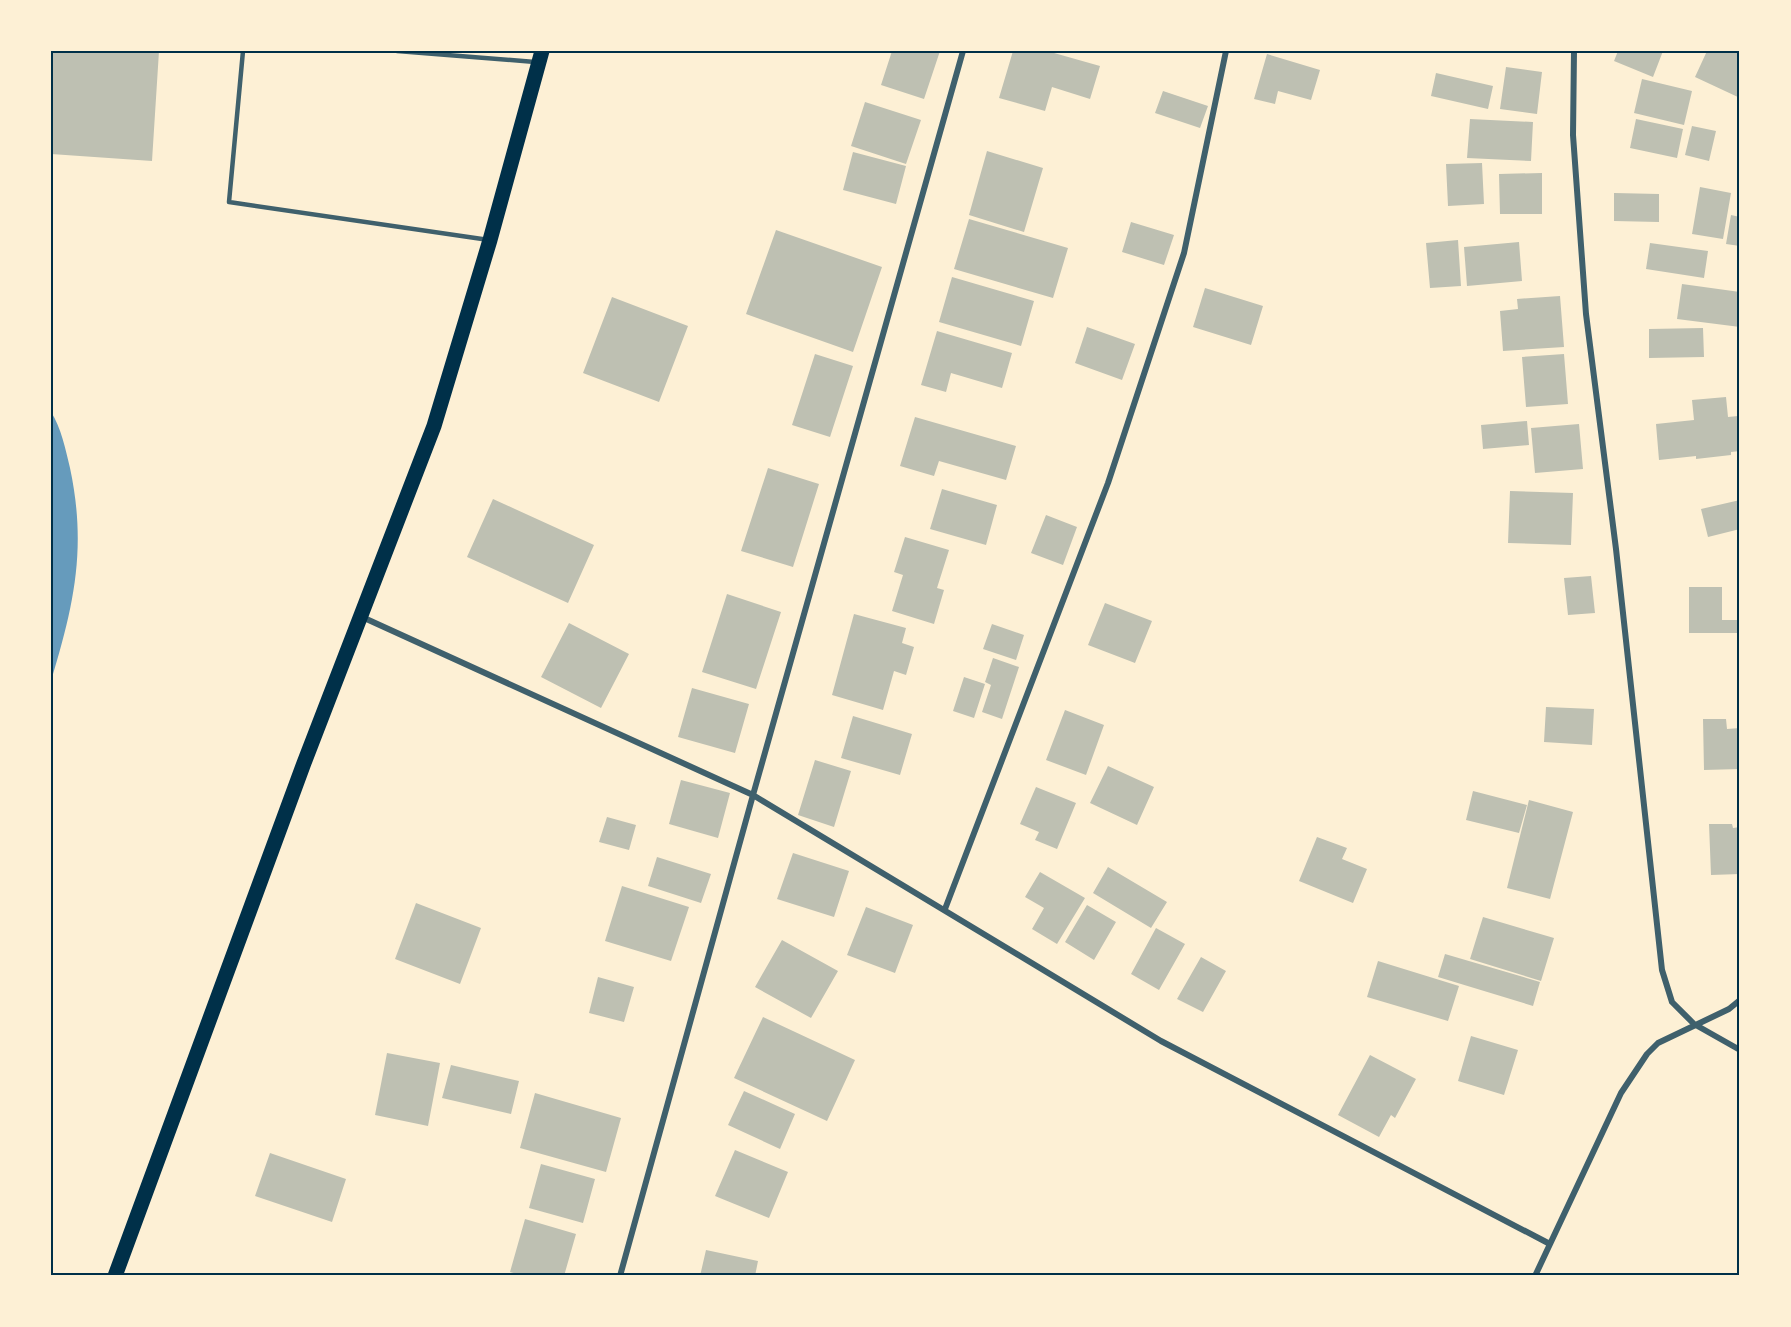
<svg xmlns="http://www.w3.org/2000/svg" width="1791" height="1327" viewBox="0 0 1791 1327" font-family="'Open Sans',sans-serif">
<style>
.water{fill:#669bbc}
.building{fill:#bec0b2}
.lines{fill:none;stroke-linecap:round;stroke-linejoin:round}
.service{stroke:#3f606c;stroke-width:4.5}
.minor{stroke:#3f606c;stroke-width:6}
.primary{stroke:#003049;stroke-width:15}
.neatline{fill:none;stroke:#003049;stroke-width:2}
</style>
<rect width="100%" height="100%" fill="#fdf0d5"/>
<path class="water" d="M51,412C61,427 66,451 70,468C87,548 74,605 51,681Z"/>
<path class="building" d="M51,51H159L152,161L51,154Z
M892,51H940L924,99L881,85Z
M1013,51H1047L1100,66L1090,99L1052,87L1045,111L999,98Z
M1618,51H1663L1653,77L1614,61Z
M1707,51H1740V98L1695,77Z
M1267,54L1320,70L1311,100L1278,91L1275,104L1254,99Z
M1506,67L1542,72L1537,114L1500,109Z
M1436,73L1493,86L1488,109L1431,96Z
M1642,79L1692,91L1684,125L1634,113Z
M1163,91L1208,106L1200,128L1155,113Z
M865,102L921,120L906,164L851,146Z
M1470,119L1533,122L1531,161L1467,158Z
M1636,119L1683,129L1677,158L1630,148Z
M1692,126L1716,131L1709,161L1685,155Z
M987,151L1043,168L1024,232L969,215Z
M853,152L906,166L896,204L843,190Z
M1482,163L1484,204L1448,206L1446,164Z
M1542,173V214H1500L1499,174Z
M1700,187L1731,193L1723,239L1692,234Z
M1614,193L1659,194V222L1614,221Z
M1731,215L1740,217V246L1726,244Z
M969,219L1068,248L1053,298L954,269Z
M1131,222L1174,235L1164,265L1122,252Z
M776,230L882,267L853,352L746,314Z
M1458,240L1461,286L1430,288L1426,243Z
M1519,242L1522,281L1467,286L1464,247Z
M1650,243L1708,251L1704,278L1646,269Z
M952,277L1034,301L1021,346L939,322Z
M1682,284L1740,292V327L1677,319Z
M1205,288L1263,306L1251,345L1193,327Z
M1560,296L1564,347L1503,351L1500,311L1518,309L1517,299Z
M612,297L688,326L659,402L583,373Z
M1087,327L1135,344L1122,380L1075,363Z
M1703,328L1704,357L1649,358V329Z
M937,331L1012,353L1002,388L951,373L946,392L921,385Z
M815,354L853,366L830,437L792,425Z
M1564,354L1568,404L1526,407L1522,357Z
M1726,397L1728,417L1738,416L1740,451L1731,452V455L1696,459V456L1659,460L1656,424L1694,420L1692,400Z
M915,417L1016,446L1006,480L939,461L934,476L900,466Z
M1527,421L1529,445L1483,449L1481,425Z
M1579,424L1583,469L1535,473L1531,428Z
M768,468L819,484L793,567L741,551Z
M942,489L997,505L986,545L930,529Z
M1510,491L1573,493L1571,545L1508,543Z
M493,499L594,545L568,603L467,557Z
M1740,500V529L1708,537L1701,509Z
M1046,515L1077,527L1063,565L1031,553Z
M905,537L949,550L937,588L944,590L934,624L892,611L903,575L894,572Z
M1591,576L1595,613L1568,615L1564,578Z
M1689,587H1722V620H1737V633H1689Z
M727,594L781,612L756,689L702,672Z
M1105,603L1152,621L1135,663L1088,645Z
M854,614L906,628L902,643L914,647L906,675L894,671L883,710L832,695Z
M569,623L629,654L601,708L541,677Z
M992,624L1024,635L1016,660L983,649Z
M993,658L1019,667L1002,719L982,712L991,685L985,682Z
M964,677L985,684L974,718L953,711Z
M692,688L749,704L735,753L678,737Z
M1546,707L1594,709L1592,745L1544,742Z
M1065,710L1104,725L1086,775L1046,760Z
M853,716L912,734L900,775L841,758Z
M1703,719H1726L1727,729L1740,728V769L1704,770Z
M815,760L851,771L834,827L798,815Z
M1108,766L1154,787L1137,825L1090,803Z
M681,780L730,793L718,838L669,824Z
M1036,787L1076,803L1057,849L1035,840L1039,832L1020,824Z
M1473,791L1527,805L1519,833L1466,820Z
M1529,800L1573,812L1550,899L1507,888Z
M607,817L636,825L629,850L599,842Z
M1709,824H1732L1733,828L1740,827V874L1711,875Z
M1317,837L1347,848L1342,859L1367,869L1353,903L1299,881Z
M793,853L849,871L834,917L777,899Z
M657,857L711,874L701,903L648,886Z
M1108,867L1167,902L1151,928L1093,893Z
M1040,872L1085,898L1057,944L1032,929L1044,908L1025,897Z
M622,886L689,907L671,961L605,941Z
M416,903L481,928L460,984L395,959Z
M1087,905L1116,922L1094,960L1065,942Z
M866,907L913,925L895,973L847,955Z
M1483,917L1554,938L1541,981L1470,959Z
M1156,928L1185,944L1159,990L1131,974Z
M782,940L838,971L811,1018L755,987Z
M1445,954L1540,982L1533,1006L1438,977Z
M1201,957L1226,971L1203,1012L1177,999Z
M1378,961L1459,986L1448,1021L1367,997Z
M598,977L634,987L624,1022L589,1013Z
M763,1017L855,1060L827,1121L734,1078Z
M1471,1036L1518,1050L1504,1095L1458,1081Z
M387,1053L440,1063L428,1126L375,1115Z
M1370,1055L1416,1079L1395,1118L1391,1115L1379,1137L1338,1115Z
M451,1065L519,1081L511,1114L442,1098Z
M744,1091L795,1114L780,1149L728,1125Z
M535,1093L621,1118L606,1172L520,1148Z
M735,1150L788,1172L769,1218L715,1196Z
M270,1153L346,1179L332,1222L255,1196Z
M541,1164L595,1179L583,1223L529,1208Z
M525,1219L576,1234L564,1276H524L510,1272Z
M706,1250L758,1261L755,1276H700Z"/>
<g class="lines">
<path class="service" d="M243,51L229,202L489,240
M397,51L535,62"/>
<path class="minor" d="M1574,51L1573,135L1586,314L1616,549L1662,970L1672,1002L1694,1024L1740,1050
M362,617L753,795L1161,1041L1548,1243
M945,909L1108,483L1184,253L1226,51
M620,1276L753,795L963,51
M1535,1276L1621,1093L1647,1054L1658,1043L1729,1009L1740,1000"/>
<path class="primary" d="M115,1276L304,763L434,426L490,240L542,51"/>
</g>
<rect width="1791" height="1327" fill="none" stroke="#fdf0d5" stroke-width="105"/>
<rect x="52" y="52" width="1686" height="1222" class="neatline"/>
</svg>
